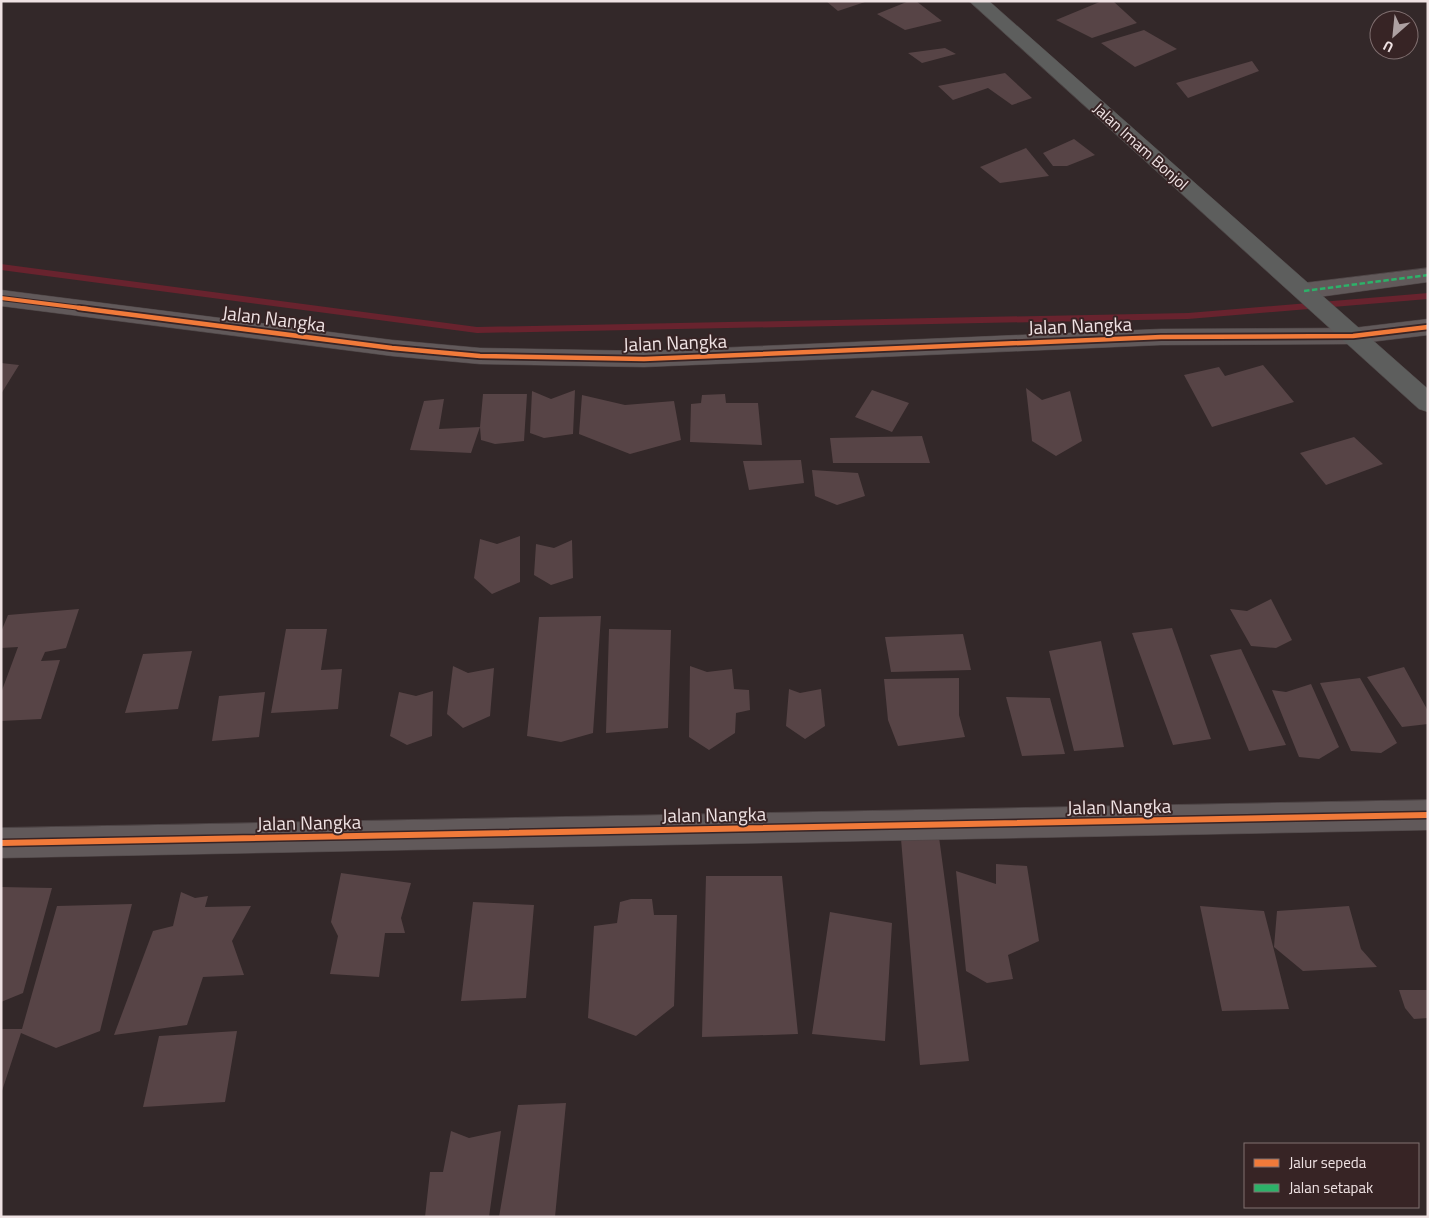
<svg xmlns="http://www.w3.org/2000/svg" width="1429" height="1218" viewBox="0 0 1429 1218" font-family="'Titillium Web',sans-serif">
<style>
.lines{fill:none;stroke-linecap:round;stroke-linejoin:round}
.stream{fill:#68232e;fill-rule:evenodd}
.building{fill:#574446}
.minor-casing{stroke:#4d4445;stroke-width:1}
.primary-casing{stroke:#4d4445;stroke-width:1}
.minor{fill:#61595a;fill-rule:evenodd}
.primary{fill:#5d5e5d;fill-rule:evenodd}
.quiet{stroke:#2db169;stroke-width:2.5;stroke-dasharray:5.5 2.5;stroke-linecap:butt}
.cycleway-far2-casing{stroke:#372425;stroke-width:6}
.cycleway-far1-casing{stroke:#372425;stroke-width:8}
.cycleway-casing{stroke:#372425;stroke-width:9}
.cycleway-far2{stroke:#f17a3a;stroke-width:4}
.cycleway-far1{stroke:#f17a3a;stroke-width:4.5}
.cycleway{stroke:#f17a3a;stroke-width:6}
.labels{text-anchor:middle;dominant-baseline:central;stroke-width:4;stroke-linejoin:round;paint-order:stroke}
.far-street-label{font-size:16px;fill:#efe2e3;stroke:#372425}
.street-label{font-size:19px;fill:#efe2e3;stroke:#372425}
</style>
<rect width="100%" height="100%" fill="#332829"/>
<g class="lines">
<path class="stream" d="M1,264L477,327L1188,313L1428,293V299L1188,319L477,333L1,270Z"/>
</g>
<path class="building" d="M826,1H865V2L838,11Z
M909,1H916L942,21L905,30L877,14Z
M1102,1H1113L1137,23L1092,38L1056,20Z
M1144,30L1177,49L1135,67L1101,43Z
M945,48L956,54L922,63L908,53Z
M1252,61L1259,71L1188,98L1176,83Z
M1005,73L1032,98L1012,105L988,88L953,100L938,86Z
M1074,139L1095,155L1067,166H1053L1043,153Z
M1026,148L1049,176L1000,183L980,167Z
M1,363L19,365L1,394Z
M1263,365L1294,402L1212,427L1184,375L1219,367L1225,376Z
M1026,388L1042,400L1070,391L1082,441L1056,456L1032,441Z
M575,390L573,434L544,438L530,433L532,391L551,399Z
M872,390L909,403L892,432L855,417Z
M483,394H527L524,441L495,444L481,440L480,427L471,453L410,450L424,401L444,399L439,429L480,427Z
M725,394L726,403H758L762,445L690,442L691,404L701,403L702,395Z
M582,395L625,405L674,401L681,440L630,454L579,434Z
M922,436L930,463H833L830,438Z
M1354,437L1383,464L1326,485L1300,453Z
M801,460L804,483L749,490L743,461Z
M812,470L858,473L865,496L837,505L815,496Z
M520,536V582L492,594L474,578L480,539L497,544Z
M572,540L573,578L551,585L534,575L536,544L554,548Z
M1271,599L1292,640L1276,648L1251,646L1230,609L1247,611Z
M79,609L66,648L45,652L41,661L60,660L41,719L1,721V693L18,647L1,648V632L8,615Z
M601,616L593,733L561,742L527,736L539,617Z
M1172,628L1211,739L1173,745L1132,633Z
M286,629H327L321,670L342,669L338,709L271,713Z
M609,629L671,630L668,728L606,733Z
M963,634L971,670L891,672L885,637Z
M1101,641L1124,747L1074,751L1049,651Z
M1241,649L1286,745L1249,751L1210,655Z
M192,651L178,709L125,713L143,654Z
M453,666L468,673L494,668L490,716L463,728L447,714Z
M690,666L707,672L732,669L734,689L749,690L750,710L736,713L735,733L709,750L689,737Z
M1404,667L1428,711V724L1402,727L1367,677Z
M959,678V715L965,737L898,746L888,720L884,679Z
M1360,678L1397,743L1381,753L1351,751L1320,683Z
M1311,684L1339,747L1319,759L1299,757L1272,690L1286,692Z
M789,689L800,693L821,689L825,726L805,739L786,726Z
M433,691L432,736L407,745L390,736L399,692L416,696Z
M265,692L259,737L212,741L219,696Z
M1006,697L1050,698L1065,754L1022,756Z
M939,837L969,1061L920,1065L901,839Z
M996,864L1027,866L1039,941L1008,955L1013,979L987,983L966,971L956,871L996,884Z
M341,873L411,883L401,918L405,933H385L379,977L330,974L338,936L331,922Z
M706,876H782L798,1034L702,1037Z
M1,887L52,888L23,993L1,1002Z
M181,892L195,898L208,896L205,907L251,906L232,941L244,975L203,977L187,1025L114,1035L153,931L173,926Z
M631,899H652L654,915H677L674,1006L636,1036L588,1018L594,926L617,923L620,902Z
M473,902L534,905L526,998L461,1001Z
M132,904L100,1031L56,1048L21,1033L1,1094V1029H22L57,906Z
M1200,906L1264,911L1289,1009L1222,1011Z
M1349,906L1361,949L1377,967L1303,971L1274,947L1277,911Z
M830,912L892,923L885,1041L812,1034Z
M1399,990H1428V1018L1414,1019L1405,1008Z
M237,1031L225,1102L143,1107L159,1036Z
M566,1103L555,1217H499L518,1105Z
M451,1131L469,1138L501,1131L489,1217H425L430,1172H443Z"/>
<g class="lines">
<g class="minor-casing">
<path id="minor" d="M1428,268V282L1304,299L1296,296L1293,291L1296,286L1304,283Z
M1,290L392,340L480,348L644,351L1161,329L1353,328L1428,319V335L1353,344L1161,345L644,367L480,364L392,356L1,306Z
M1428,800V830L1,858V828Z"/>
</g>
<g class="primary-casing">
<path id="primary" d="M969,1H989L1428,389V412L1419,409Z"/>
</g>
<use href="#minor" class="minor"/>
<use href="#primary" class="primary"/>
<path class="quiet" d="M1304,291L1428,275"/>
<g class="cycleway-far2-casing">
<path id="cycleway-far2" d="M1,298L89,309"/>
</g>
<g class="cycleway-far1-casing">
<path id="cycleway-far1" d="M79,308L392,348L480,356L644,359L1161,337L1353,336L1428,327"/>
</g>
<g class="cycleway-casing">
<path id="cycleway" d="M1,843L1428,815"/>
</g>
<use href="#cycleway-far2" class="cycleway-far2"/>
<use href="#cycleway-far1" class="cycleway-far1"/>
<use href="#cycleway" class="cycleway"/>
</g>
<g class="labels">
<g class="far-street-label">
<text transform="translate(1141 146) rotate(42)">Jalan Imam Bonjol</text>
</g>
<g class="street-label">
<text transform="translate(274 318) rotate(7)">Jalan Nangka</text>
<text transform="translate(1080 325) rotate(-2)">Jalan Nangka</text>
<text transform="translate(675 342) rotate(-2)">Jalan Nangka</text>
<text transform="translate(1119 806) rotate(-1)">Jalan Nangka</text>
<text transform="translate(714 814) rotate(-1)">Jalan Nangka</text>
<text transform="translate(309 822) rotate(-1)">Jalan Nangka</text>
</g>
</g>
<rect width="1429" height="1218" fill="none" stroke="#efe2e3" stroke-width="5"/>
<rect x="1244" y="1143" width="175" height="65" fill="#372425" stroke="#817071"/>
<rect x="1254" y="1159" width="25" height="8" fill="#f17a3a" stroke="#817071"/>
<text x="1289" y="1168" font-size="15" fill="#efe2e3">Jalur sepeda</text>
<rect x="1254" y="1184" width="25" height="8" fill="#2db169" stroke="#817071"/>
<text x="1289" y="1193" font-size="15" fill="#efe2e3">Jalan setapak</text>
<g transform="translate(1394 35) rotate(207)"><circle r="24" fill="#372425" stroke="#817071"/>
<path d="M0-4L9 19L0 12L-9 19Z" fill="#ada1a2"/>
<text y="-8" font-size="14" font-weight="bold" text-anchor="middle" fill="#efe2e3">U</text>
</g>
</svg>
